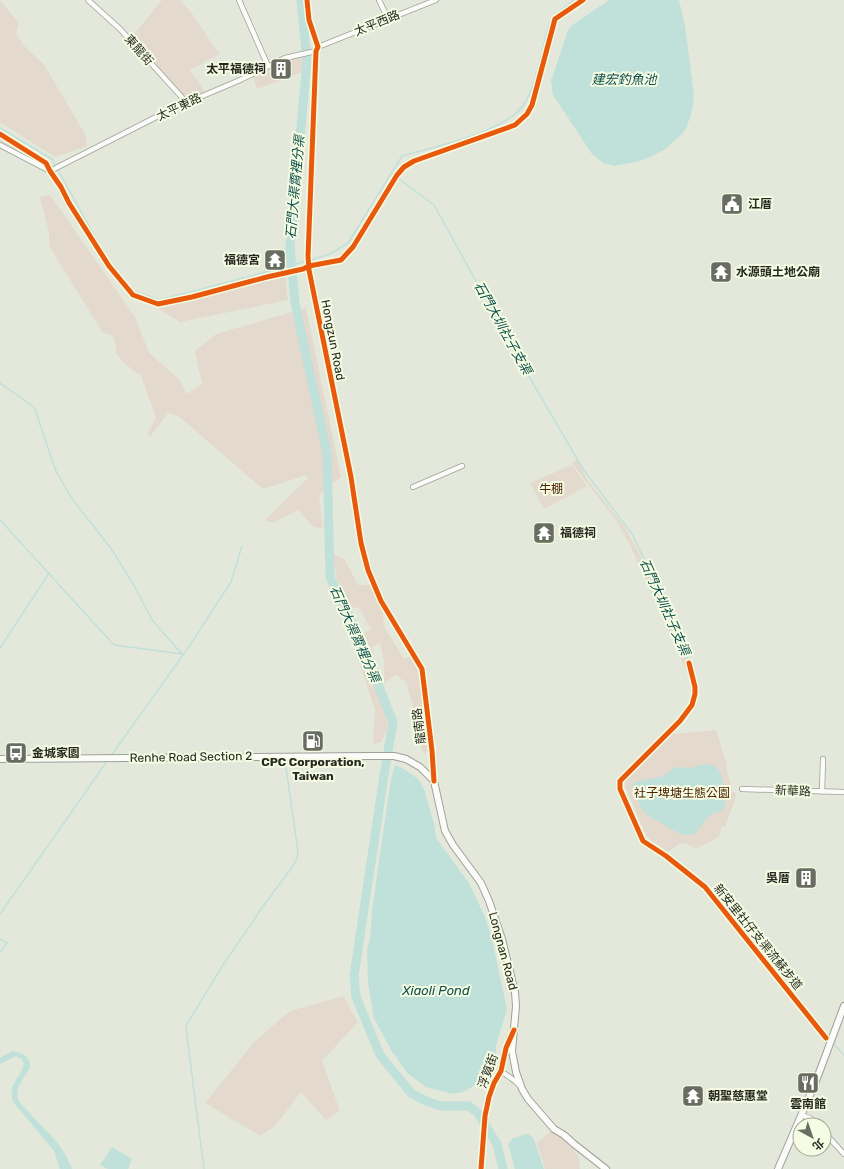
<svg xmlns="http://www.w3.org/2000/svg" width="844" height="1169" viewBox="0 0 844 1169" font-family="Rubik,'Noto Sans TC',sans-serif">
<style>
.green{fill:#e3d9cd}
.water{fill:#c0e0da}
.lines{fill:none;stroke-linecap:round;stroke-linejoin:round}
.stream{stroke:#c0e0da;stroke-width:1.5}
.river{stroke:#c0e0da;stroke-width:9}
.street-casing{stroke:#9ea197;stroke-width:6}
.secondary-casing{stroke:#9ea197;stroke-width:8}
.street{stroke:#fbfcfa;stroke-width:4.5}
.secondary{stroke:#fbfcfa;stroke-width:6}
.cycleway-casing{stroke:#f5fce3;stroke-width:8}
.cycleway{stroke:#e8590c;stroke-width:5}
.labels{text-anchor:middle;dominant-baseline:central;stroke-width:4;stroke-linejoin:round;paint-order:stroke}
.street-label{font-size:12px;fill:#272920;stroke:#f5fce3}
.poi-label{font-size:12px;font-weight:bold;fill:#272920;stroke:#f5fce3;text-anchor:start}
.park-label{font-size:12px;fill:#4c2002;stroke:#f5fce3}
.water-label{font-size:13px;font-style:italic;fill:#0c4e4b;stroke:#f5fce3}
</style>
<rect width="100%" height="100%" fill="#e4e8db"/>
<path class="green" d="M0,0L19,23L16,34L26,48L43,63L85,134L87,146L55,157L0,122Z
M162,0H180L191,12L219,54L190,70L205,92L186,101L130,39Z
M305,54V71L257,89L252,75L268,69L279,75L285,72V62Z
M0,136L16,146L17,149L13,151L0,142Z
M50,195L135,317L149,353L179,379L186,394L202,384L195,351L216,334L306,308L341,477L319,495L323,528L314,527L298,510L272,523L265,520L308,478L306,475L263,489L177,415L168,413L150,437L148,433L156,417L141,376L125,364L116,354V345L112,335L103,333L49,246V233L40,197Z
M285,277L288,300L180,322L158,308L168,304Z
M577,460L587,479L626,529L645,565L669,614L683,648L694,680V694H693L691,681L663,617L664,615C659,604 653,593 647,582C638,563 631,544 619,526L620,525L583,478L572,463Z
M572,465L587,486L544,509L530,483Z
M333,553L345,560L358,585H369L382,607L384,626L403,658L410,657L420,674L430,741L425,755L418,741L416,718L406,682L395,675L384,684V660L380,643L372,647L388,727L382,741L373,745L375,710L351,639L361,635L371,629L359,608L350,607L336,577Z
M716,730L727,765L726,766L732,791L737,794L725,827L722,826L719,837L696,849L687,844L681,843L669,851L667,854L663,851L664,849L652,841L646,835L625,786L626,779L673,733L675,734Z
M343,996L358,1022L322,1061L340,1111L326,1120L301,1092L276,1125L260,1136L205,1103L254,1042L290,1011Z
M551,1131L563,1138L578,1156L580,1169H545L537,1143Z"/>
<path class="water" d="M609,0H679L685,26L694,95L692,111L687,126L683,133L664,150L650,157L636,162L614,166L603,163L592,154L553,95L551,81L567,33L571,26Z
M704,764C709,764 714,765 718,769C723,775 727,800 724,808C721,813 716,811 711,815C704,820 700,829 693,835L680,834L647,815L642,809L632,787L635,782L661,777L676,767L690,768Z
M395,765L404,769L418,779L424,789L434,824L436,838L469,883L485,917L491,935L507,1009L496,1045L495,1069L477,1084L463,1092L453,1094L426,1087L407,1073L391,1050L374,1018L368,983L367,950L370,939L372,910L391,779Z
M12,1051C23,1053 31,1056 30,1068C24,1078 13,1089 19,1101C36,1123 63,1141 72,1169H60L54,1151L13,1102C8,1082 20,1080 24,1063L22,1059L16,1056L0,1064V1058Z
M526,1134H529L534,1139L544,1169H515L508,1144L512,1139Z
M112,1147L132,1159L128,1169H108L100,1165Z"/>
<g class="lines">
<path class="stream" d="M0,128L52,159L112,268L134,291L159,300L307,261
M391,173L434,205L524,368L583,469L632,534L680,635L697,686L696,703L681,724L622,781L623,789L645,839L706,886L829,1039
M310,260L330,254L348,243L402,156C433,147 507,132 524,104C539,81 541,45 551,20L555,15L574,0
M0,383L34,407L56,471L70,496L112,550L135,587L152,620L183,655
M0,520L114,645L182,654
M0,648L49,573
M110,757L186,651L231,582L242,546
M0,914L108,760
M0,939L7,943L0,952
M833,1043L844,1055
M204,1169L186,1028L187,1024L223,965L264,905L293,866L297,858L298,851L285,761"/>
<path class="river" d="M301,0L307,61L290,247L295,303L327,453L330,577L357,632L393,722L385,769L354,976L356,997L380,1055L411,1093L424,1100L440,1106H469L478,1113L497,1144L503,1169"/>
<g class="street-casing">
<path id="street" d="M88,0L120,29L187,103
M239,0L268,66
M307,0L309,20L318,47L316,51L308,256L309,270L351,477L361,543L368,570L381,601L422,669L432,751L434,781
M379,0L388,19
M318,47L436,0
M536,92L555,19L583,0
M0,145L50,171L172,109L240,80L285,58L316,51
M274,276L303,269L309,266L341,260L353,247L393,181
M413,487L462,466
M742,789L844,792
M822,792L823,759
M501,1071L515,1081L521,1087
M801,1115L810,1118L817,1125
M824,1132L844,1154
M483,1143C485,1123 486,1102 494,1083C496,1078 500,1074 501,1069C505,1057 508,1046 512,1034"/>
</g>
<g class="secondary-casing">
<path id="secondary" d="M0,759L371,756H394L406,759L420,767L434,781L445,831L453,845L481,883L489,901L502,939L515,992L516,1006L512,1051L516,1072L522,1089L528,1099L554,1129L564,1135L574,1144L606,1169
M778,1169L816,1081L844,1006"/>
</g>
<use href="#street" class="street"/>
<use href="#secondary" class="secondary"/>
<g class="cycleway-casing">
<path id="cycleway" d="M307,0L309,20L318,47L316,51L308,256L309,270L351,477L361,543L368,570L381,601L422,669L432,751L434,781
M0,134L46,163L50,171L61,187L69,203L109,266L133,295L158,304L192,297L267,277L303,269L309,266L341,260L353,247L397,175L404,167L414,161L515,125L527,114L532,105L555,19L583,0
M689,663L695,687V694L692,705L680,721L620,781V789L643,841L666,856L705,887L826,1038
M481,1169L485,1116L489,1097L494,1083L501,1071L506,1048L514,1030"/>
</g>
<use href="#cycleway" class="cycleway"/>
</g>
<defs>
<g id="building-square" transform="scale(1.15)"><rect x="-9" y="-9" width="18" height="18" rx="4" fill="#696c61" stroke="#f5fce3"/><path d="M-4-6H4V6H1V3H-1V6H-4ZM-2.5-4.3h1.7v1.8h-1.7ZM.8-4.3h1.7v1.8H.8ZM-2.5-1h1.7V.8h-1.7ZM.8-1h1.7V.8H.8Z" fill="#fff"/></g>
<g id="civic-square" transform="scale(1.15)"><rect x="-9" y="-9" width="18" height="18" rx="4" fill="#696c61" stroke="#f5fce3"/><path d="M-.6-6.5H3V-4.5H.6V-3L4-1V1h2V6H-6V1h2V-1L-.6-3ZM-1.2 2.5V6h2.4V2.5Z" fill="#fff"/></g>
<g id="temple-square" transform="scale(1.15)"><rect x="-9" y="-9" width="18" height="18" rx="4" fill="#696c61" stroke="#f5fce3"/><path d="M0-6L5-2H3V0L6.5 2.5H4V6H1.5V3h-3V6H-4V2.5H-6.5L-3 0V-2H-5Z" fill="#fff"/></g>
<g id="fuel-square" transform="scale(1.15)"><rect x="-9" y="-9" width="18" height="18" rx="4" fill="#696c61" stroke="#f5fce3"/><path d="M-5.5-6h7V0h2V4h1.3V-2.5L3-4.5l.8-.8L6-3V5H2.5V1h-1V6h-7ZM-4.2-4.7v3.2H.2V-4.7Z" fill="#fff"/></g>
<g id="bus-square" transform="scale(1.15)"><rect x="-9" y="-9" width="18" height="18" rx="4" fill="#696c61" stroke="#f5fce3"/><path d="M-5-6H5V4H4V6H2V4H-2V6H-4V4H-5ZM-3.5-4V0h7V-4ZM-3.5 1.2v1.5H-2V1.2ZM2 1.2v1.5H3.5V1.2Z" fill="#fff"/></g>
<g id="restaurant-square" transform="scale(1.15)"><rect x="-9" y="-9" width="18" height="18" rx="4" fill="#696c61" stroke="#f5fce3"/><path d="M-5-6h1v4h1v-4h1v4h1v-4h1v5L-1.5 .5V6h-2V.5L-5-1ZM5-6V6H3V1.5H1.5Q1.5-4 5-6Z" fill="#fff"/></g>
</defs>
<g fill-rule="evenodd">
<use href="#building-square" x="281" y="69"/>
<use href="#civic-square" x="732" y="204"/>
<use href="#temple-square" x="275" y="260"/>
<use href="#temple-square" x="721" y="272"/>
<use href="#temple-square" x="544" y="533"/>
<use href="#fuel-square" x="313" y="741"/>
<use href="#bus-square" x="16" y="753"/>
<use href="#building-square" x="806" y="878"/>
<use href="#restaurant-square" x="808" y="1083"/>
<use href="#temple-square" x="693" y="1096"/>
</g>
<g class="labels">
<g class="street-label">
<text transform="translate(377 23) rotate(-22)">太平西路</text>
<text transform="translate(139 50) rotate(48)">東龍街</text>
<text transform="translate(179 107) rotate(-25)">太平東路</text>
<text transform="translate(333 340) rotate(79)">Hongzun Road</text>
<text transform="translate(419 726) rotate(-97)">龍南路</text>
<text transform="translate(191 757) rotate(-1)">Renhe Road Section 2</text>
<text transform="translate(793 791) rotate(2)">新華路</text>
<text transform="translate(758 937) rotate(51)">新安里社仔支渠流蘇步道</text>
<text transform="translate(503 951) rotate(75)">Longnan Road</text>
<text transform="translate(488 1071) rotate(-70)">浮筧街</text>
</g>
<g class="poi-label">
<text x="266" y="69" text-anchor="end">太平福德祠</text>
<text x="748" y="204">江厝</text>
<text x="260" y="260" text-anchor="end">福德宮</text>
<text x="736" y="272">水源頭土地公廟</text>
<text x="560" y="533">福德祠</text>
<text x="32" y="753">金城家園</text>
<text x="313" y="762" text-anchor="middle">CPC Corporation,<tspan x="313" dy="14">Taiwan</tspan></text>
<text x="790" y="878" text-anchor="end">吳厝</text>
<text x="708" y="1096">朝聖慈惠堂</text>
<text x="808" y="1104" text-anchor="middle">雲南館</text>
</g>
<g class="park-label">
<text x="551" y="489">牛棚</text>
<text x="682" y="793">社子埤塘生態公園</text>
</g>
<g class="water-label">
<text x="624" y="79">建宏釣魚池</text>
<text transform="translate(295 187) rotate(-85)">石門大渠霄裡分渠</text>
<text transform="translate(503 328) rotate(61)">石門大圳社子支渠</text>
<text transform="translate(665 607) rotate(66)">石門大圳社子支渠</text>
<text transform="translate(355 634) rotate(66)">石門大渠霄裡分渠</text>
<text x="436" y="990">Xiaoli Pond</text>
</g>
</g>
<g transform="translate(812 1137) rotate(140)"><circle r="19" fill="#f5fce3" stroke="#a3a895"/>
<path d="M0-3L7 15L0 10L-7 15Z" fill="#696c61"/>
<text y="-6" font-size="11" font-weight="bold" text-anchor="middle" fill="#272920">北</text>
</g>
</svg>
